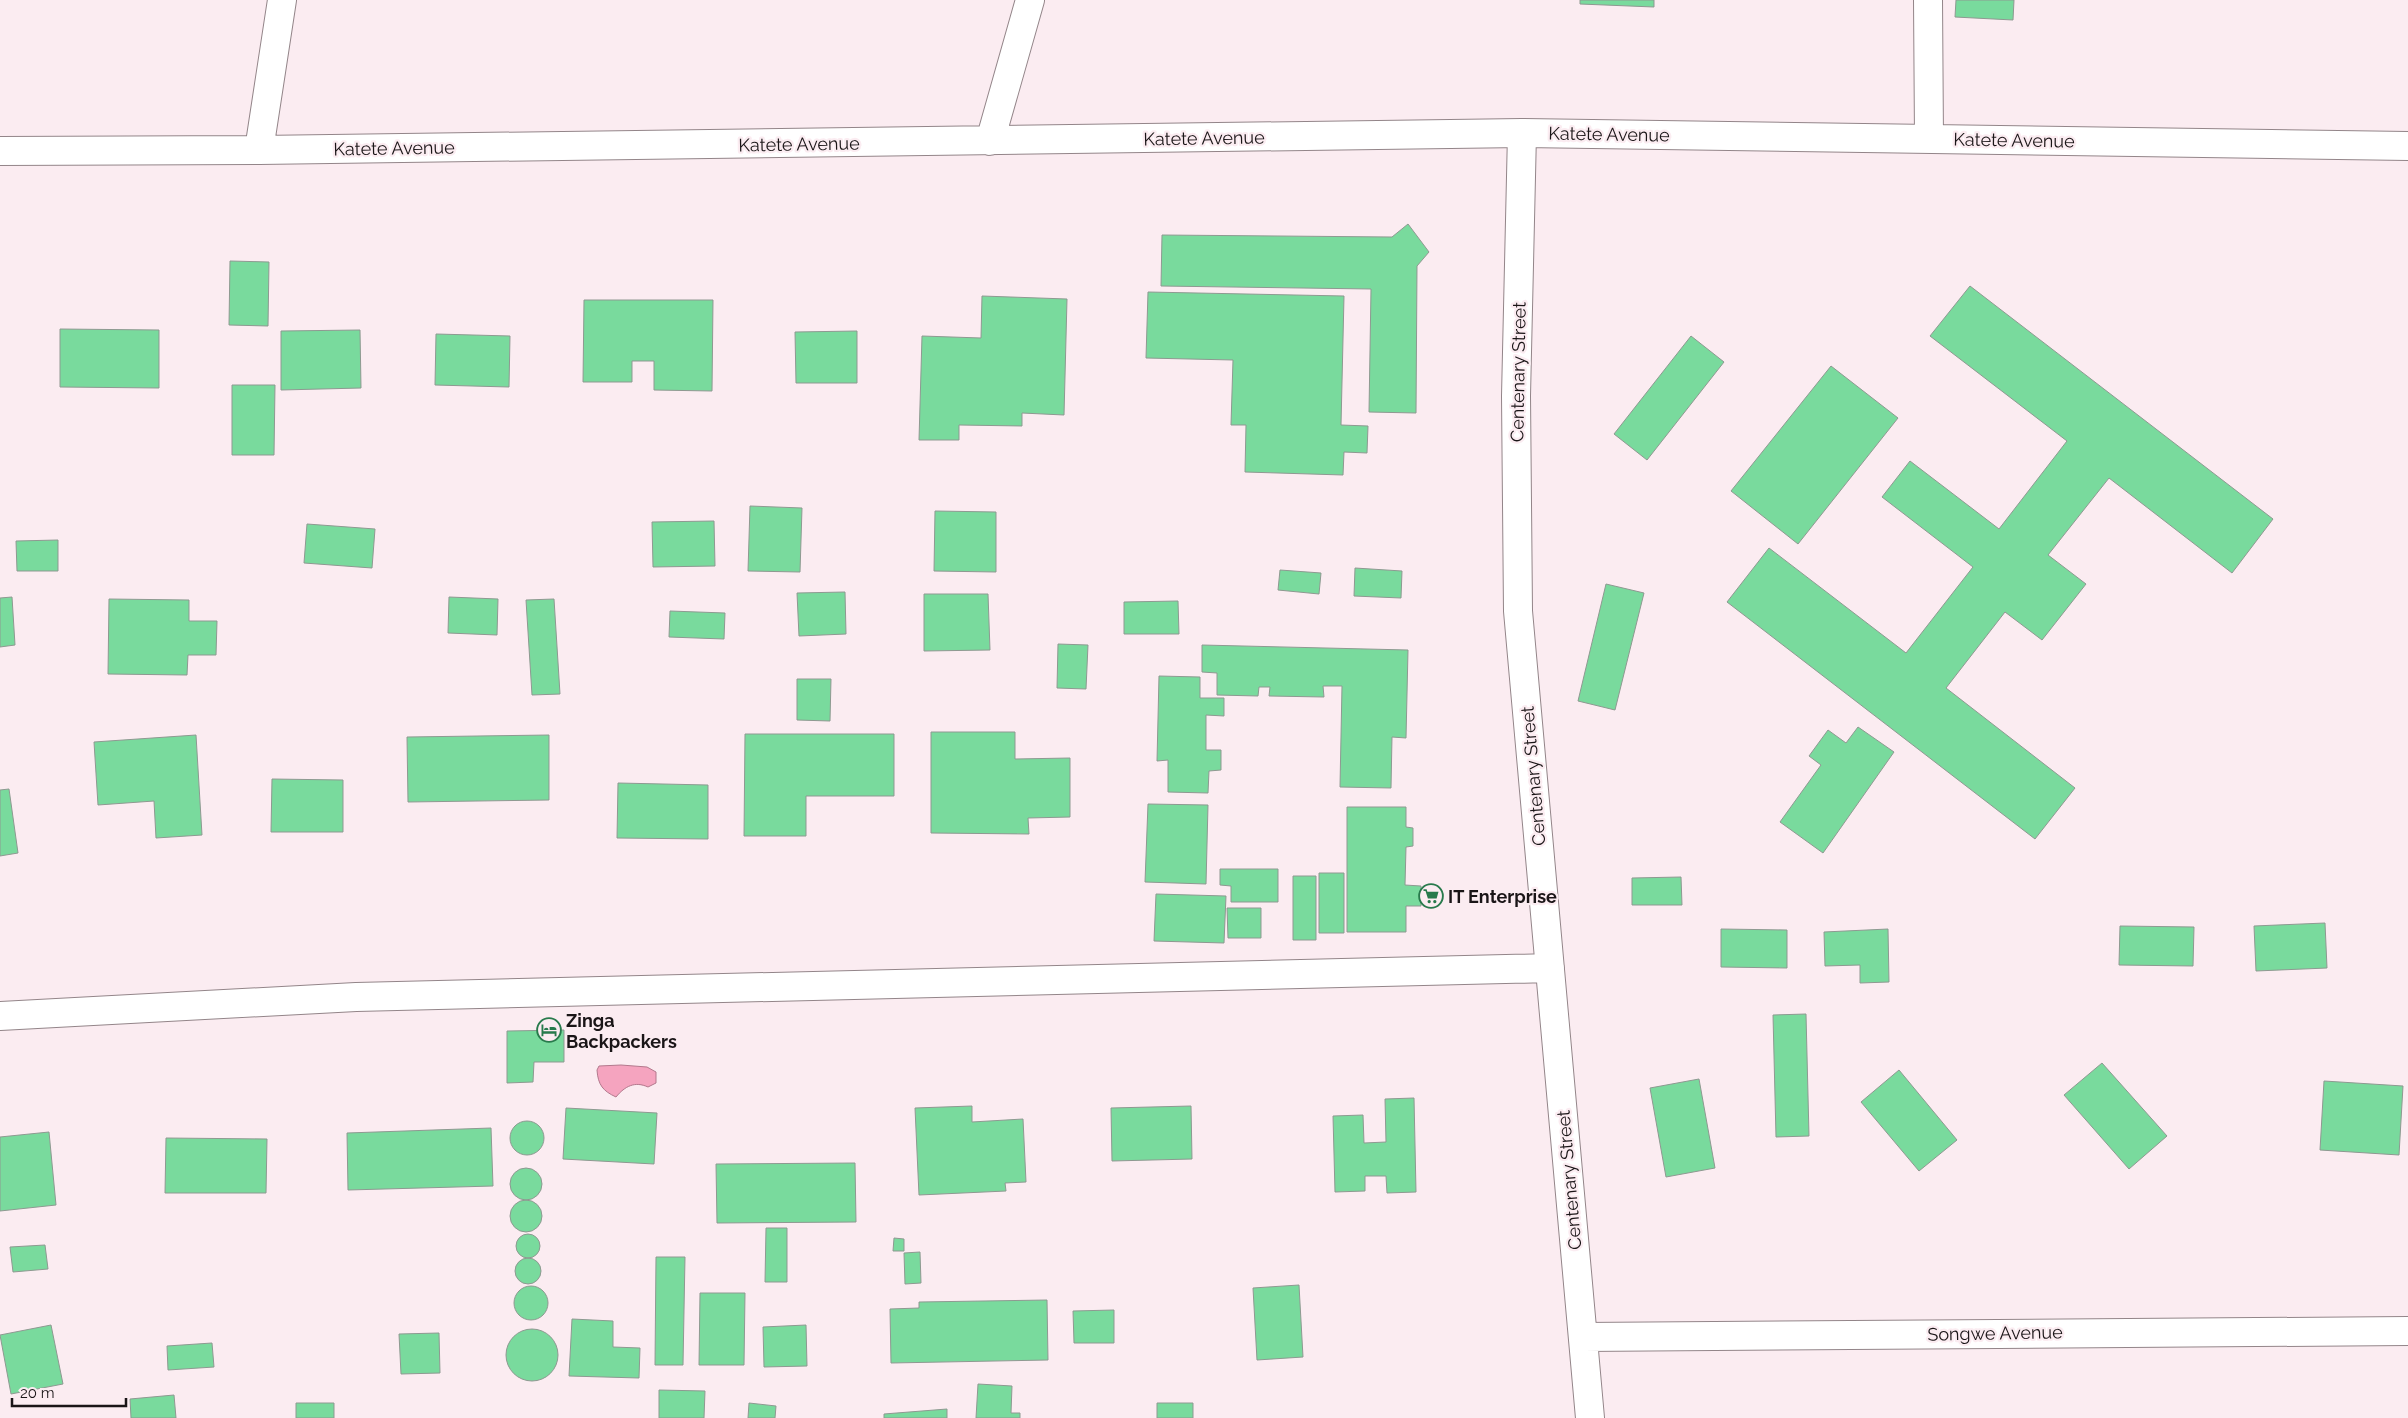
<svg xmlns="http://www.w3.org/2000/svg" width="2408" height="1418" viewBox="0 0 2408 1418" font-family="Raleway,sans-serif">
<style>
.water{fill:#f5a4bf;stroke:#b3798d}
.building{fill:#79da9d;stroke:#8e9991}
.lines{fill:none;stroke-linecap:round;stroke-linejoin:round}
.minor-casing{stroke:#938589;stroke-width:30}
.minor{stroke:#fff;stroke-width:28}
.labels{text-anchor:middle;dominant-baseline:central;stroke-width:4.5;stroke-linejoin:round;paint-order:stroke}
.street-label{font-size:18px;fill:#1a1517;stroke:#fbecf1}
.poi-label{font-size:18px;font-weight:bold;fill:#1a1517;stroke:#fbecf1;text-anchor:start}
</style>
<rect width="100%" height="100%" fill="#fbecf1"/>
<path class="water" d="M621,1065L647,1067L656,1072V1083L648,1087C635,1081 625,1086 616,1097C603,1091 598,1085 597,1070L599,1066Z"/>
<path class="building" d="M1580,0H1654V7L1580,4Z
M1956,0H2014L2013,20L1955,17Z
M1408,224L1429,252L1417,266L1416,413L1369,412L1371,289L1161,286L1162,235L1392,237Z
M230,261L269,262L268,326L229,325Z
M1970,286L2273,519L2232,573L2109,478L2048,555L2086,584L2042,640L2005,612L1946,688L2075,788L2035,839L1727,602L1769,548L1906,653L1973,567L1882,497L1910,461L1999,529L2067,441L1930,336Z
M1148,292L1344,296L1341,425L1368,426L1367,453L1344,452L1343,475L1245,472L1246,425H1231L1233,360L1146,358Z
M982,296L1067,299L1064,415L1022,413V426L959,425V440H919L922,336L981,338Z
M584,300H713L712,391L654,390V361H632V382H583Z
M60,329L159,330V388L60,387Z
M360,330L361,388L281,390V331Z
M857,331V383H796L795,332Z
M436,334L510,336L509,387L435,385Z
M1691,336L1724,362L1647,460L1614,434Z
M1831,366L1898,418L1798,544L1731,491Z
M232,385H275L274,455H232Z
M750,506L802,508L800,572L748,571Z
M935,511L996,512V572L934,571Z
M714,521L715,566L653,567L652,522Z
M307,524L375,529L372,568L304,563Z
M58,540V571H17L16,541Z
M1355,568L1402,571L1401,598L1354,596Z
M1280,570L1321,573L1319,594L1278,590Z
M1606,584L1644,593L1615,710L1578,701Z
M845,592L846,634L799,636L797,593Z
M924,594H988L990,650L924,651Z
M12,597L15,645L0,647V598Z
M449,597L498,599L497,635L448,633Z
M109,599L189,600V621H217L216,655H188L187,675L108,674Z
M554,599L560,694L532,695L526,600Z
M1178,601L1179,634H1124V602Z
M670,611L725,613L724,639L669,637Z
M1058,644L1088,645L1086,689L1057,688Z
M1202,645L1408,650L1406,738L1392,737L1391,788L1340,787L1342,686H1323L1324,697L1269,696L1270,687H1259L1258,696L1217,695V673L1202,672Z
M1159,676L1200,677V698H1224V716L1206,715V750H1221V770L1209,771L1208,793L1168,792V760L1157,761Z
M797,679H831L830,721L797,720Z
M1858,727L1894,752L1823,853L1780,822L1821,765L1809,756L1828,730L1846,743Z
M931,732H1015V759L1070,758V817L1028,818L1029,834L931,833Z
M745,734H894V796H806V836H744Z
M196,735L202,835L156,838L154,801L98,805L94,742Z
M549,735V800L408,802L407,737Z
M272,779L343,780V832H271Z
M618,783L708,785V839L617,838Z
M9,789L18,853L0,856V790Z
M1148,804L1208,805L1206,884L1145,882Z
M1347,807H1406V827L1413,828V846L1406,847L1405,885L1421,886V906H1406V932H1347Z
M1220,869H1278V902H1231V886L1220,885Z
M1319,873H1344V933H1319Z
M1293,876H1316V940H1293Z
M1681,877L1682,905H1632V878Z
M1156,894L1226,896L1224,943L1154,941Z
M1227,908H1261V938H1228Z
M2325,923L2327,968L2256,971L2254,926Z
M2120,926L2194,927L2193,966L2119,965Z
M1721,929L1787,930V968L1721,967Z
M1888,929L1889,982L1860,983V965L1825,966L1824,932Z
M1806,1014L1809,1136L1776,1137L1773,1015Z
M564,1030V1062H534L533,1082L507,1083V1031Z
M2102,1063L2167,1136L2129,1169L2064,1095Z
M1899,1070L1957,1140L1919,1171L1861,1102Z
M1699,1079L1715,1168L1666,1177L1650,1088Z
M2324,1081L2403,1086L2399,1155L2320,1150Z
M1414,1098L1416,1192L1387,1193L1386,1176H1365V1191L1335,1192L1333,1116L1363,1115L1364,1143L1386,1142L1385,1099Z
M972,1106V1122L1023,1119L1026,1182L1005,1183L1006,1191L919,1195L915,1108Z
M1191,1106L1192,1159L1112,1161L1111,1108Z
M566,1108L657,1113L654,1164L563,1159Z
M510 1138a17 17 0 1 1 34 0a17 17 0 1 1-34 0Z
M491,1128L493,1186L348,1190L347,1133Z
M49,1132L56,1205L0,1211V1137Z
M166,1138L267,1139L266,1193H165Z
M855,1163L856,1222L717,1223L716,1164Z
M510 1184a16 16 0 1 1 32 0a16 16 0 1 1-32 0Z
M510 1216a16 16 0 1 1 32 0a16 16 0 1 1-32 0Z
M766,1228H787V1282H765Z
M516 1246a12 12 0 1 1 24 0a12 12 0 1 1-24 0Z
M894,1238L904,1239V1251H893Z
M45,1245L48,1269L13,1272L10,1247Z
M920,1252L921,1283L905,1284L904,1253Z
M656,1257H685L683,1365H655Z
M515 1271a13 13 0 1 1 26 0a13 13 0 1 1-26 0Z
M1299,1285L1303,1357L1257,1360L1253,1288Z
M514 1303a17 17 0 1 1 34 0a17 17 0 1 1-34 0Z
M700,1293H745L744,1365H699Z
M1047,1300L1048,1360L891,1363L890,1309L919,1308V1302Z
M1114,1310V1343H1074L1073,1311Z
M572,1319L613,1321V1347L640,1348L639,1378L569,1376Z
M51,1325L63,1384L11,1394L0,1335Z
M806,1325L807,1366L764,1367L763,1327Z
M506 1355a26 26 0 1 1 52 0a26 26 0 1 1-52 0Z
M439,1333L440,1373L401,1374L399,1334Z
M212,1343L214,1367L168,1370L167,1346Z
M978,1384L1012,1386L1011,1413H1020V1418H976Z
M659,1390L705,1391L704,1418H659Z
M174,1395L176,1418H131L130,1399Z
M296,1403H334V1418H296Z
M749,1403L776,1406L775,1418H748Z
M1157,1403H1193V1418H1157Z
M947,1409V1418H884V1414Z"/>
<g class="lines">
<g class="minor-casing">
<path id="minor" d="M1928,0L1929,138
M1522,133L1516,396L1518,611L1590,1418
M990,141L1030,0
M259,150L282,0
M0,151L259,150L1522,133L2408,146
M0,1016L356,997L1550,968
M1583,1337L2408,1331"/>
</g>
<use href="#minor" class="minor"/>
</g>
<defs>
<g id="supermarket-ring" transform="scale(1.25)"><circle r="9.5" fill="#fbecf1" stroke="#287a4c" stroke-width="1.5"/><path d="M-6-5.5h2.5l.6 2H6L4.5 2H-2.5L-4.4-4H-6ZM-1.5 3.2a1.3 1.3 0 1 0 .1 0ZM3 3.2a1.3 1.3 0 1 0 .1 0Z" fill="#287a4c"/></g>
<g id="hotel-ring" transform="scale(1.25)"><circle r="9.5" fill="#fbecf1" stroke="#287a4c" stroke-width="1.5"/><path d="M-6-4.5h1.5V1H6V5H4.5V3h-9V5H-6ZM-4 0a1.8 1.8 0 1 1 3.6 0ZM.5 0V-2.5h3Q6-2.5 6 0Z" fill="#287a4c"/></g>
</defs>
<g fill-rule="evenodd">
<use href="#supermarket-ring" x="1431" y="896"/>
<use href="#hotel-ring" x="549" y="1030"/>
</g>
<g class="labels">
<g class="street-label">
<text transform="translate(1609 134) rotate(1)">Katete Avenue</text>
<text transform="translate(1204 138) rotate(-1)">Katete Avenue</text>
<text transform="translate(2014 140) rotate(1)">Katete Avenue</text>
<text transform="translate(799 144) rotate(-1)">Katete Avenue</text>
<text transform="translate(394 148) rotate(-1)">Katete Avenue</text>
<text transform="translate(1518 372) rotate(-89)">Centenary Street</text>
<text transform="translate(1533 776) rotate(-95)">Centenary Street</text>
<text transform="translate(1569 1180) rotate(-95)">Centenary Street</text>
<text transform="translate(1995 1333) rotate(-1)">Songwe Avenue</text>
</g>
<g class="poi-label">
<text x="1448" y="896">IT Enterprise</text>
<text x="566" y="1020">Zinga<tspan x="566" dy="21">Backpackers</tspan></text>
</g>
</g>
<path d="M12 1398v8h114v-8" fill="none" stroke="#1a1517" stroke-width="2.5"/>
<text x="20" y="1398" font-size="15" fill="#1a1517" stroke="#fbecf1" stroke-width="4" paint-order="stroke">20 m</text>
</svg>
